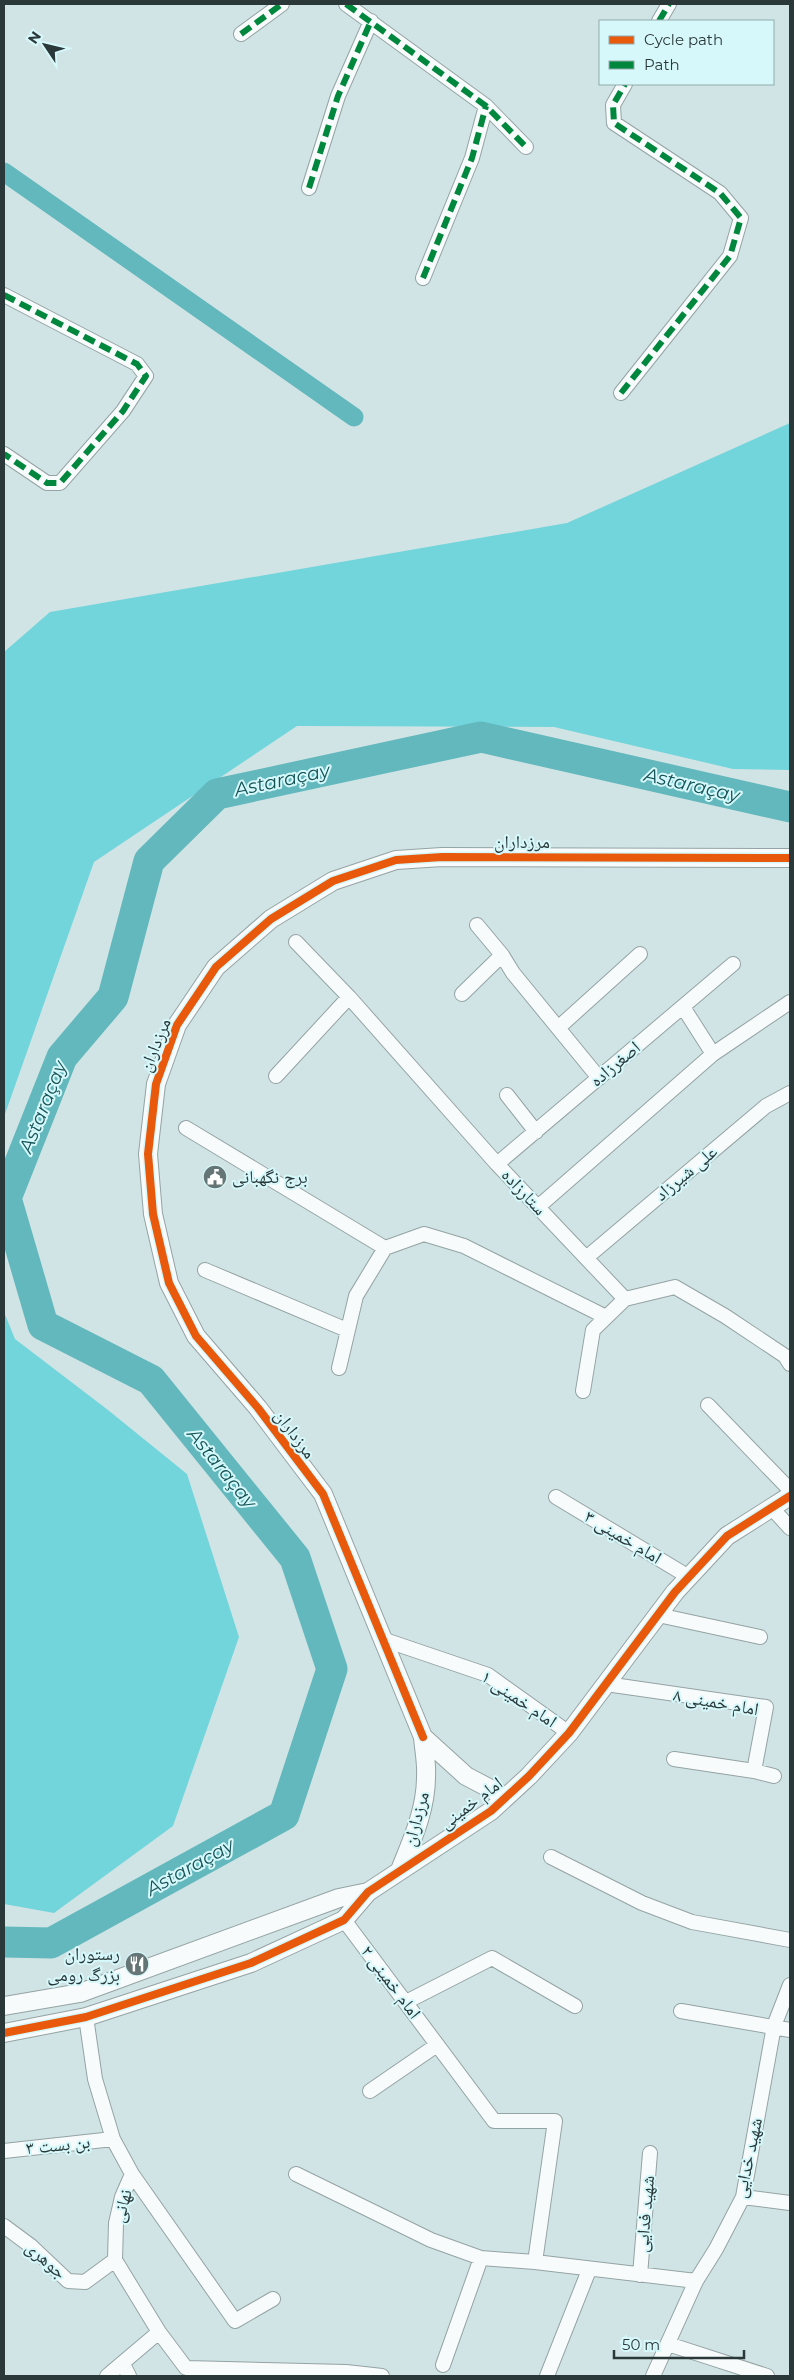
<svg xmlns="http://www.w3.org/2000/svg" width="794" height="2380" viewBox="0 0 794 2380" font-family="Montserrat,'Noto Naskh Arabic',sans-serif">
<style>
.forest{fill:#72d5db}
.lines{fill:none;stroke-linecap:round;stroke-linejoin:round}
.canal{stroke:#62b8bc;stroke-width:19}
.river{stroke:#62b8bc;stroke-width:31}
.minor-casing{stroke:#94a3a4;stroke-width:16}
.tertiary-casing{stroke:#94a3a4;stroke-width:20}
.minor{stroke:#f8fbfb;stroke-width:14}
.tertiary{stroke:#f8fbfb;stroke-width:18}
.quiet{stroke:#00873e;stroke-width:6;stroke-dasharray:12 6;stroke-linecap:butt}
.cycleway-casing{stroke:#d6f8fa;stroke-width:11}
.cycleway{stroke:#e8590c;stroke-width:8}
.labels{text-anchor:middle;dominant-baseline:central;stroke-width:4;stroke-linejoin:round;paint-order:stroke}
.street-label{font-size:18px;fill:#2b3839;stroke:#d6f8fa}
.poi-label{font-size:18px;fill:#2b3839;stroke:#d6f8fa;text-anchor:start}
.water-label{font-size:19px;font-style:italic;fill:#155458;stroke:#d6f8fa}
</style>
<rect width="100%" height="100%" fill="#d1e4e5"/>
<path class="forest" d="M790,423V770L733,769L554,727L297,726L94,862L4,1117V652L50,612L567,523Z
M4,1312L15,1339L108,1410L187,1474L239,1637L173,1826L54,1913L4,1904Z"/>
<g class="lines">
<path class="canal" d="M4,172L354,417"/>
<path class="river" d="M4,1942L51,1943L284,1815L332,1669L295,1558L151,1380L43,1325L6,1198L62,1057L113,997L149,861L217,794L481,737L790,807"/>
<g class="minor-casing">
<path id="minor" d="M346,4L486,106L526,147
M659,21L669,4
M241,34L282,4
M309,188L338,96L371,21
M423,278L472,158L486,106
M4,295L137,364L146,376L123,411L60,483H47L4,454
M621,393L730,256L741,218L720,193L614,123L613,105L625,84
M477,925L502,955L513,973L599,1078
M296,942L349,997L497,1164L625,1299
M462,994L502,955
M683,1007L713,1054
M558,1028L640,954
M276,1076L349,997
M507,1095L536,1132
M186,1128L385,1248
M497,1164L733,964
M538,1207L713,1054L790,1002
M586,1258L766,1106L790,1093
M205,1270L347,1330
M625,1299L675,1287L725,1316L785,1356L790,1364
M339,1368L356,1296L385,1248L424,1234L464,1246L606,1317
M583,1391L593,1330L625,1299
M708,1405L790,1490
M556,1497L689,1577
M771,1507L790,1528
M658,1615L760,1637
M382,1639L488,1675L569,1733
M606,1684L766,1707L754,1771
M674,1759L754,1771L774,1776
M551,1857L642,1903L692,1922L790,1940
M344,1920L494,2121H555L535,2262
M406,2002L492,1958L575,2006
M681,2011L790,2030
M86,2017L95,2079L113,2139L132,2174L122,2197L116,2223L115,2260L159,2332L186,2368L346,2372L382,2376
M370,2091L437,2045
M4,2151L113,2139
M132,2174L235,2321L273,2299
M296,2174L431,2240L481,2258L535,2262L696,2281
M743,2197L790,2203
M4,2226L31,2246L68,2281L85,2282L115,2260
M640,2275L650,2153
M668,2344L767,2376
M123,2364L129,2376
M443,2365L481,2258
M107,2376L159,2332
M547,2376L589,2270
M653,2376L696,2281L716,2249L743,2197L774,2026L790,1985"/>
</g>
<g class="tertiary-casing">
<path id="tertiary" d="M423,1737L323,1494L258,1408L196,1336L169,1283L153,1214L148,1154L156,1084L177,1025L216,967L271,919L333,881L396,860L442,857L790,858
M400,1870C412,1840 426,1810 426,1777C427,1764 424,1750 423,1737L466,1776L506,1797
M4,2006L80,1993L339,1898L368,1892
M4,2033L86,2017L251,1963L344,1920L368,1892L491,1811L529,1776L569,1733L675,1592L727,1536L790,1496"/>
</g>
<use href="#minor" class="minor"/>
<use href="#tertiary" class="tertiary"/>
<path class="quiet" d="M346,4L486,106L526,147
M659,21L669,4
M241,34L282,4
M309,188L338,96L371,21
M423,278L472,158L486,106
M4,295L137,364L146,376L123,411L60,483H47L4,454
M621,393L730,256L741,218L720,193L614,123L613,105L625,84"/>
<g class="cycleway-casing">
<path id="cycleway" d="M423,1737L323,1494L258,1408L196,1336L169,1283L153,1214L148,1154L156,1084L177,1025L216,967L271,919L333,881L396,860L442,857L790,858
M4,2033L86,2017L251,1963L344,1920L368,1892L491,1811L529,1776L569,1733L675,1592L727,1536L790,1496"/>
</g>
<use href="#cycleway" class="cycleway"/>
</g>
<defs>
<g id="civic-disc" transform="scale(1.25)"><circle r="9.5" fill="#657475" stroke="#d6f8fa"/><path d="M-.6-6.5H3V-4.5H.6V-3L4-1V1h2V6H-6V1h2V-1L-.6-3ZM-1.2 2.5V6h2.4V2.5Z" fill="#fff"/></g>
<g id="restaurant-disc" transform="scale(1.25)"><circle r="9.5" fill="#657475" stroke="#d6f8fa"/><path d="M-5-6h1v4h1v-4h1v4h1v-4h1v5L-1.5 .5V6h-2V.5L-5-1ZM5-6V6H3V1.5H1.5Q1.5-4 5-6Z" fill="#fff"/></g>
</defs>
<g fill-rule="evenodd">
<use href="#civic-disc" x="215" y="1177"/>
<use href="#restaurant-disc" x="137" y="1964"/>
</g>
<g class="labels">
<g class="street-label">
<text x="522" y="842">مرزداران</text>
<text transform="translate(155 1045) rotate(-68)">مرزداران</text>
<text transform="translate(615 1064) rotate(-40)">اصغرزاده</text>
<text transform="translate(686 1173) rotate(-40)">علی شیرزاد</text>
<text transform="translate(524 1192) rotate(47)">ستارزاده</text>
<text transform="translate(295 1434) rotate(53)">مرزداران</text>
<text transform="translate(623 1537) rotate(31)">امام خمینی ۳</text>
<text transform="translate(519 1699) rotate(34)">امام خمینی ۱</text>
<text transform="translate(716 1702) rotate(10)">امام خمینی ۸</text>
<text transform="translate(471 1803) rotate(-37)">امام خمینی</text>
<text transform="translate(416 1819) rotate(-75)">مرزداران</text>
<text transform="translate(391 1982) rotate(53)">امام خمینی ۲</text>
<text transform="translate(58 2145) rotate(-6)">بن بست ۳</text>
<text transform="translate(748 2158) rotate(-78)">شهید خدایی</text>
<text transform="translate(122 2206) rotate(-75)">نهانی</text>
<text transform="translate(645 2214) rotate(-85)">شهید فدایی</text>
<text transform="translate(46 2260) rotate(41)">جوهری</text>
</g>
<g class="poi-label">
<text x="232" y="1177">برج نگهبانی</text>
<text x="120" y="1954" text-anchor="end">رستوران<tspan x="120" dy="21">بزرگ رومی</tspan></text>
</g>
<g class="water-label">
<text transform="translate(282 780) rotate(-12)">Astaraçay</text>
<text transform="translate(692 785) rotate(13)">Astaraçay</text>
<text transform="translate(43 1107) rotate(-68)">Astaraçay</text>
<text transform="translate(222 1468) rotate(51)">Astaraçay</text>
<text transform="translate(190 1867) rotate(-29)">Astaraçay</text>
</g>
</g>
<rect width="794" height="2380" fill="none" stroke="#2b3839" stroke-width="10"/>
<rect x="599" y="20" width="175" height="65" fill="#d6f8fa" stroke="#92abad"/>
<rect x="609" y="36" width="25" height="8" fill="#e8590c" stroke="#92abad"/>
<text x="644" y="45" font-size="15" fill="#2b3839">Cycle path</text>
<rect x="609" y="61" width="25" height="8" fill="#00873e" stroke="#92abad"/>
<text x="644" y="70" font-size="15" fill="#2b3839">Path</text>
<g transform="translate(45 45) rotate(305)" stroke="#d6f8fa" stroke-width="4" paint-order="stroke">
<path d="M0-4L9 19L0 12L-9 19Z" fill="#2b3839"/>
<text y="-8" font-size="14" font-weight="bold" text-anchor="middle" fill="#2b3839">N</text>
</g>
<path d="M614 2350v8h130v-8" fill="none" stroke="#2b3839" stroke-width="2.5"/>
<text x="622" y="2350" font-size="15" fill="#2b3839" stroke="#d6f8fa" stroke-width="4" paint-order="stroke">50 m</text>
</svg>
